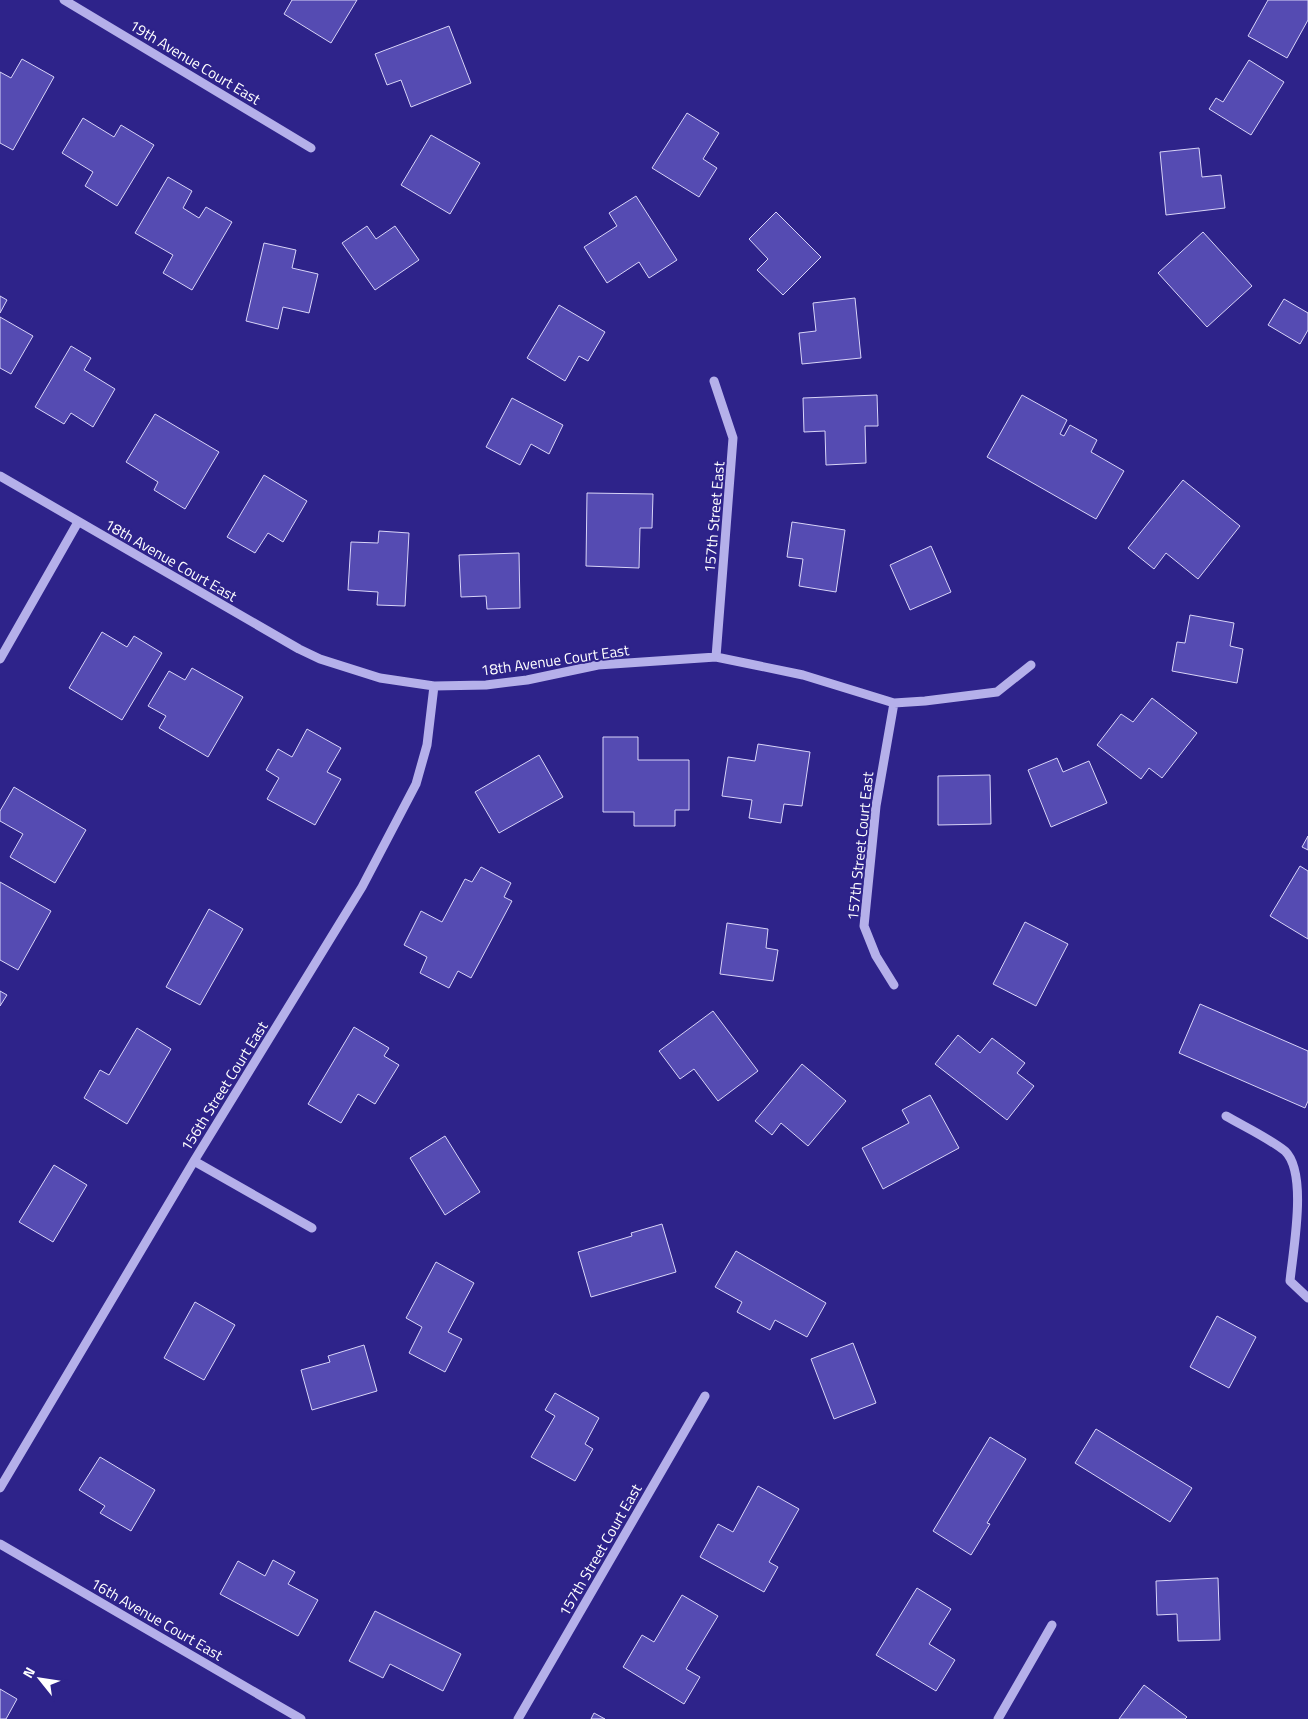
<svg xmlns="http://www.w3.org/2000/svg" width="1308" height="1719" viewBox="0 0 1308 1719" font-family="'Titillium Web',sans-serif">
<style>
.building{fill:#554bb2;stroke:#d8d4f8}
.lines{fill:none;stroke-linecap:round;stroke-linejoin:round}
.minor{stroke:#b5b0ea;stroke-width:9}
.labels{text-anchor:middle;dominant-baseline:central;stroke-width:4;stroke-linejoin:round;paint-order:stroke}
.street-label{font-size:15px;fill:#fff;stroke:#2e238a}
</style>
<rect width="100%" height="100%" fill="#2e238a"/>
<path class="building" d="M292,0H357L331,43L284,14Z
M1268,0H1308V20L1287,58L1248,36Z
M449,26L471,83L411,107L401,80L387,85L375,54Z
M22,59L54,77L13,150L0,143V72L11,78Z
M1249,60L1284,82L1251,135L1209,109L1216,98L1223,102Z
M687,113L719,133L703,159L717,168L699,197L652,168Z
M83,118L114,137L121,125L154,145L117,206L85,186L93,172L62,153Z
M431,135L480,163L450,214L401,185Z
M1199,148L1202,177L1221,175L1225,208L1166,215L1160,152Z
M168,177L192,191L183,208L199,218L206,207L232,222L192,290L163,273L173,255L135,233Z
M636,196L677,260L649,278L639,262L607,283L584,247L617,226L609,213Z
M776,212L821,257L783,295L757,270L768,259L749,239Z
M367,226L376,239L395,226L419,260L375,290L342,243Z
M1203,232L1252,286L1207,327L1158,273Z
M264,243L296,250L292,268L318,274L309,313L283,307L278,329L246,321Z
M0,296L7,300L0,313Z
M855,298L861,358L802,364L799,333L816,331L813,303Z
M1284,299L1308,313V330L1300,344L1268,325Z
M559,305L605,332L588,361L579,356L565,381L527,358Z
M0,317L33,336L11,374L0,368Z
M71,346L91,358L84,370L115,389L93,427L71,413L64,424L35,407Z
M877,395L878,426H865L866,463L826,465L825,431L804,432L803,398Z
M1022,395L1067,420L1060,434L1064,436L1070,425L1097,440L1091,452L1124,471L1096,519L987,457Z
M512,398L563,425L549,454L531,444L520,465L486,447Z
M155,414L219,452L185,509L154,490L158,482L126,462Z
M264,475L307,501L283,542L268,533L255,553L227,537Z
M1183,480L1240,526L1198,579L1166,553L1154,569L1128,548Z
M587,493L653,494L652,528H640L639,568L586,566Z
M792,522L845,530L836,592L799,586L803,559L787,557Z
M379,531L409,533L405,606L377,605L378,592L348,590L351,542L378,543Z
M931,546L951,592L910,610L890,565Z
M519,553L520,608L487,609L486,596L461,597L459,555Z
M1190,615L1234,623L1230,646L1243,649L1237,683L1172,671L1177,642L1185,643Z
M102,632L127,647L134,636L162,653L122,720L69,688Z
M192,668L243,697L208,757L159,728L166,716L148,706L169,671L185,680Z
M1152,698L1197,733L1162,778L1149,768L1141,779L1097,745L1121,714L1133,722Z
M307,729L341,748L327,772L341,779L315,825L267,799L279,778L266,770L278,749L292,757Z
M603,737H638V760H689V810H675V826H634V812H603Z
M758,744L810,752L802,806L784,804L781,823L749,818L752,800L722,796L728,757L755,761Z
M539,755L563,797L499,833L475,792Z
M1057,758L1063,772L1089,761L1107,803L1051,827L1028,770Z
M990,775L991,824L938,825V776Z
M14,787L86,830L55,883L10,857L23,834L0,821V811Z
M1308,836V850L1302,847Z
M1300,866L1308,871V939L1270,916Z
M481,867L511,883L504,897L512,901L471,978L458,971L449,988L420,973L427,957L404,945L421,911L442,922L465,879L472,882Z
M0,882L51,911L18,970L0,960Z
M209,909L243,929L200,1005L166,987Z
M1025,922L1068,944L1036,1006L993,984Z
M727,923L768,929L766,948L778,950L773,981L720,974Z
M0,991L7,995L0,1006Z
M1200,1004L1308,1051V1101L1305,1108L1179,1053Z
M713,1011L758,1071L718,1101L694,1069L680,1079L659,1051Z
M354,1027L389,1048L384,1056L399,1065L375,1104L358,1094L341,1123L308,1104Z
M137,1028L171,1049L127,1124L84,1098L100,1070L109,1075Z
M958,1035L980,1053L992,1038L1025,1063L1017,1073L1034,1086L1007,1120L935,1064Z
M802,1064L846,1101L808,1146L781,1123L772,1135L755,1121Z
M930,1095L959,1148L883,1189L862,1148L909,1123L902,1110Z
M445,1136L480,1192L445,1215L410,1158Z
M54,1165L87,1185L53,1242L19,1222Z
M662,1224L676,1272L591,1297L578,1252L632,1236L631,1233Z
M736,1251L826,1303L807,1337L775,1320L770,1330L737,1312L742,1302L715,1287Z
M436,1262L474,1283L448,1332L462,1339L445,1372L409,1353L422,1327L406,1318Z
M195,1302L235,1325L204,1380L164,1358Z
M1217,1316L1256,1337L1229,1388L1190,1367Z
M853,1343L876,1403L834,1419L811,1359Z
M364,1345L377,1391L312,1410L301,1370L330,1362L328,1356Z
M555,1393L599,1418L585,1444L593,1449L575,1481L531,1457L555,1416L545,1410Z
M1096,1429L1192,1488L1170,1522L1075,1463Z
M990,1437L1026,1459L987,1523L990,1524L971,1555L933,1531Z
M100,1457L155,1490L131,1531L100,1513L105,1506L79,1490Z
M758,1486L799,1509L769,1562L778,1567L764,1592L700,1557L718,1524L733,1532Z
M273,1560L295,1572L288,1584L318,1600L298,1636L220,1594L238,1561L265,1576Z
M1218,1578L1220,1640L1178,1641L1177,1614L1157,1615L1156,1581Z
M917,1588L951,1609L929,1644L955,1660L936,1691L876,1655Z
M682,1595L718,1616L686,1669L700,1677L684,1704L623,1667L642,1635L654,1642Z
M375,1611L461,1654L443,1691L390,1664L383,1678L349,1661Z
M1144,1685L1187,1717L1185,1719H1119Z
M0,1689L17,1699L6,1719H0Z
M594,1713L605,1719H591Z"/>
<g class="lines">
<path class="minor" d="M64,0L311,148
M714,381L733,438L716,657
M0,476L299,649L320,659L380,678L434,686L486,685L527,680L598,665L716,657L803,675L894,703L925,701L997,692L1031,665
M0,659L78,522
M894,985L876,956L864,926L876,806L894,703
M1226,1116C1245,1127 1267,1137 1285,1151C1308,1173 1293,1250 1290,1281L1308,1298
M194,1161L312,1228
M0,1488L194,1161L362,887L416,784L427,745L434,686
M0,1544L301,1719
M518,1719L705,1396
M998,1719L1052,1625"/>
</g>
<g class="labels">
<g class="street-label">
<text transform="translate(195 62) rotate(31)">19th Avenue Court East</text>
<text transform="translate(714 517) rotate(-85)">157th Street East</text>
<text transform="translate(171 560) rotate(30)">18th Avenue Court East</text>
<text transform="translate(555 660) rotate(-8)">18th Avenue Court East</text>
<text transform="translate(860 846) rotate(-84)">157th Street Court East</text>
<text transform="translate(224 1086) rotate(-58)">156th Street Court East</text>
<text transform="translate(600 1550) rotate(-60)">157th Street Court East</text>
<text transform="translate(157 1619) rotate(30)">16th Avenue Court East</text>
</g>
</g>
<g transform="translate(40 1679) rotate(300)" stroke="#2e238a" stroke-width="4" paint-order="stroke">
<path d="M0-4L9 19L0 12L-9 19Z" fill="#ffffff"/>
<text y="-8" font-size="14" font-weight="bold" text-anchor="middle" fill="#ffffff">N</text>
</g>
</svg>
